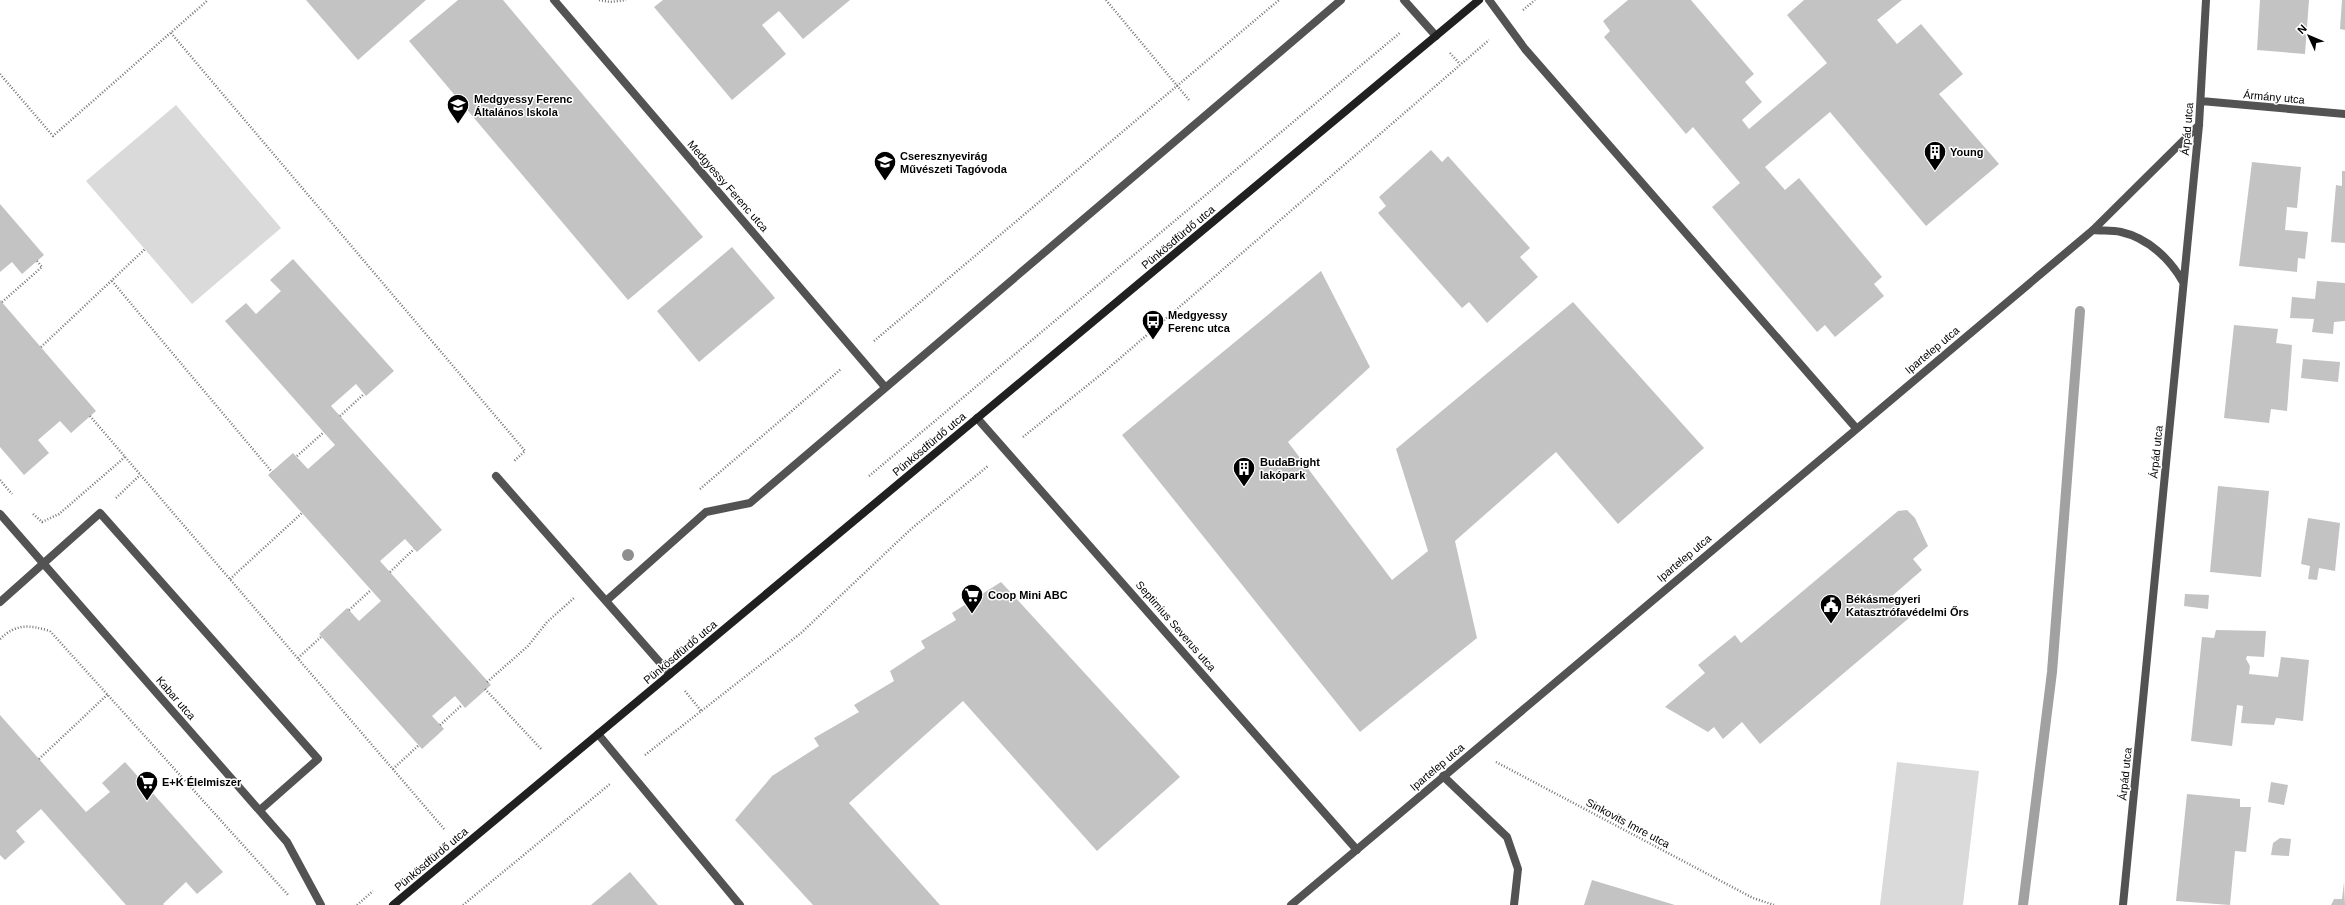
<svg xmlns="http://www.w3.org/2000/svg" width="2345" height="905" viewBox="0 0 2345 905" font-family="Arial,sans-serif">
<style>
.green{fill:#dadada}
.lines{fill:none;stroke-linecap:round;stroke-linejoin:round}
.stream{stroke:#a1a1a1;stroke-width:10}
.building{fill:#c3c3c3}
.path{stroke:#757575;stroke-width:2.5;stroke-dasharray:1 2;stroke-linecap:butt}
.lane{stroke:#535353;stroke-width:8}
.street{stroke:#535353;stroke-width:8}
.secondary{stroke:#202020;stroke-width:8}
.tree{fill:#8e8e8e}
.labels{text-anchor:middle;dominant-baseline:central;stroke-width:3;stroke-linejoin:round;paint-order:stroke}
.street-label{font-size:11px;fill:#000;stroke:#fff}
.poi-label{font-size:11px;font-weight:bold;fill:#000;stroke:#fff;text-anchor:start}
</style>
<rect width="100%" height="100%" fill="#fff"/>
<path class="green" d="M176,105L281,228L192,304L86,181Z
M1897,762L1979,771L1963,905H1880Z"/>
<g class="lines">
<path class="stream" d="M2023,905L2052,672L2080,311"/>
</g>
<path class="building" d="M306,0H426L358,60Z
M458,0H503L703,237L628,300L409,41Z
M663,0H850L803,39L779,11L762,25L786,54L732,100L654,7Z
M1628,0H1691L1754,74L1745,82L1762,102L1742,120L1749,129L1827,63L1787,15L1804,0H1902L1877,20L1897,44L1921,24L1963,74L1939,94L1999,164L1926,226L1830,112L1765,167L1785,190L1799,178L1882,277L1874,284L1884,296L1835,337L1825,325L1817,332L1712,207L1740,183L1693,127L1686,134L1604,37L1610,31L1603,21Z
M2260,0H2309L2305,54L2257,50Z
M2342,0H2345V30L2340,29Z
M1431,150L1442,162L1448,156L1530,248L1520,257L1538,277L1487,323L1469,302L1462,308L1378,213L1386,206L1379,197Z
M2252,162L2301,167L2297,208L2287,207L2285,230L2308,232L2305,259L2298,258L2297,272L2239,266Z
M2342,171H2345V243L2331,242L2336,185L2342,186Z
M0,204L44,255L22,274L12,262L0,272Z
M732,247L775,298L699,362L657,311Z
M293,259L394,371L366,396L356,384L331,406L442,530L417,552L405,539L380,561L491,685L465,708L455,696L432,716L444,729L422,749L319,634L347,608L359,621L381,601L268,475L293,453L308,469L335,445L225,321L246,303L256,314L281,291L270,280Z
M1321,271L1370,367L1288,442L1392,580L1428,551L1396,449L1573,302L1704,448L1618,524L1556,452L1455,541L1477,638L1360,732L1122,435Z
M2317,281L2345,283V321L2334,322L2333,334L2312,332L2314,319L2290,318L2292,297L2315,299Z
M0,300L96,411L71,433L60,421L38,440L49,453L24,475L0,447Z
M2234,325L2278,329L2276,343L2292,345L2287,411L2271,409L2269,423L2224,418Z
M2303,359L2340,362L2338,382L2301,378Z
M2218,486L2269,491L2261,577L2210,572Z
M1907,510L1915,518L1928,546L1913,559L1922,570L1891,597L1909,618L1760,744L1742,722L1723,739L1714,727L1708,732L1665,707L1705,673L1698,665L1735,635L1741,643L1898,511Z
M2308,518L2340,523L2335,571L2319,568L2317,580L2308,579L2310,566L2301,564Z
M1001,582L1180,777L1097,851L963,701L849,803L940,905H813L735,820L772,776L819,746L814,738L859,712L854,705L894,681L890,671L925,648L921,641L956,620L952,613Z
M2185,594L2209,595L2208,609L2184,606Z
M2216,630L2266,631L2264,657L2247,656L2246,659L2250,666L2249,674L2278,677L2281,657L2309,660L2303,721L2276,718L2274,725L2241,723L2243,706L2237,705L2232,746L2191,741L2202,637L2214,638Z
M0,715L86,812L110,792L102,783L125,762L223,872L197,894L186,882L163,904L164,905H126L41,809L16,831L25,842L5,860L0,855Z
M2271,782L2288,785L2284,805L2268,802Z
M2187,794L2240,799V807H2251L2246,852L2235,851L2230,905L2176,901Z
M2280,838L2291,839L2289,856L2271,855L2273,843Z
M630,872L658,905H591Z
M1592,880L1675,905H1584Z
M2344,882L2345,905H2331L2334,899H2342Z"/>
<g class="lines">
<path class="path" d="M599,0L610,2L626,0
M1106,0L1189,100
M1523,10L1535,0
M171,33L525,451L514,461
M1450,53L1460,64
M0,74L53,136L208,0
M112,281L272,472
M2,302L42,267L37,261
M874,341L1279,0
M41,347L145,249
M90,416L445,830
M340,416L364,394
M1023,437L1104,372L1489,40
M297,456L324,432
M869,476L1401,32
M0,480L12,494
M700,489L841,369
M116,498L140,475
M33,514L42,522L59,514L125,457
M390,572L414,549
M230,579L302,513
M349,610L371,590
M0,639C17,623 29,625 50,631L289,896
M298,658L322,636
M487,682L528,646L547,622L574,598
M485,689L542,750
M685,691L702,712
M440,725L462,705
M645,755L801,633L911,529L988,466
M39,759L108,694
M1496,762L1753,898L1774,905
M393,769L419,745
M357,905L373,891
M463,905L610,784"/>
<path class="lane" d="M1404,0L1436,36
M1489,0L1525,49L1856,428
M496,476L670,674
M606,601L706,512L750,503L1341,0
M0,602L100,513L318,759L260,810"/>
<path class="street" d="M554,0L885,387
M2201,101L2345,114
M2093,230C2102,231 2112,230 2121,232C2148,238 2170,259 2183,282
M977,418L1357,850
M0,514L287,842L321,905
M598,734L740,905
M1443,776L1507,837L1518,869L1514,905
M1291,905L2093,230L2199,125
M2123,905L2199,125L2206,0"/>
<path class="secondary" d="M393,905L1479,0"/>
</g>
<circle class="tree" cx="628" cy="555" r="6"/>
<defs>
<g id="school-pin" transform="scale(1.15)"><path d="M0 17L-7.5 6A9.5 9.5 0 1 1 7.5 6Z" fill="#000" stroke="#fff"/><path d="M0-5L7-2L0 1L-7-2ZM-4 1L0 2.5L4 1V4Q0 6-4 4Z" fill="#fff"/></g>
<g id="building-pin" transform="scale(1.15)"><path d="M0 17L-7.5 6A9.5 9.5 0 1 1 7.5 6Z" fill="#000" stroke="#fff"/><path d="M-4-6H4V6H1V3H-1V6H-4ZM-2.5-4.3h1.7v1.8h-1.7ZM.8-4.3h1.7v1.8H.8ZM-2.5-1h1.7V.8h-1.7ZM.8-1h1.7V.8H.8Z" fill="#fff"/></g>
<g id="bus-pin" transform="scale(1.15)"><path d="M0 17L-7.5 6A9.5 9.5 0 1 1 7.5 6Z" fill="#000" stroke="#fff"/><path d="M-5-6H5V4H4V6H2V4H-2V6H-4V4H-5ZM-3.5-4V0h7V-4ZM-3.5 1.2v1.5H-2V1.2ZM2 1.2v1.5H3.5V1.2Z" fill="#fff"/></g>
<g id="supermarket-pin" transform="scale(1.15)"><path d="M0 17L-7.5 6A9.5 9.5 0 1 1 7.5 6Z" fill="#000" stroke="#fff"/><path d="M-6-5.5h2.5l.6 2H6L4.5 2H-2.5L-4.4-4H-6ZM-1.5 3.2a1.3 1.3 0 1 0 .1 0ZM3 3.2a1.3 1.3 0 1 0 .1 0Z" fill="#fff"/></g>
<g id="civic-pin" transform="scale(1.15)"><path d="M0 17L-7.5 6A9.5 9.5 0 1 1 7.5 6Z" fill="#000" stroke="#fff"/><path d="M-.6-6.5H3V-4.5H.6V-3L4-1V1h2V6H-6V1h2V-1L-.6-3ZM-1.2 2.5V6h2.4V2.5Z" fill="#fff"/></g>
</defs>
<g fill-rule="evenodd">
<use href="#school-pin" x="458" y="105"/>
<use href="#building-pin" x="1935" y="152"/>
<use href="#school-pin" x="885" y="162"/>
<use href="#bus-pin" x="1153" y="321"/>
<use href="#building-pin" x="1244" y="468"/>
<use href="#supermarket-pin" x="972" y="595"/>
<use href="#civic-pin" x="1831" y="605"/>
<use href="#supermarket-pin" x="147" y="782"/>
</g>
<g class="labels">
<g class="street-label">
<text transform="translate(2274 97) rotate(5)">Ármány utca</text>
<text transform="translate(2187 129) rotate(-85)">Árpád utca</text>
<text transform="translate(728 186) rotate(49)">Medgyessy Ferenc utca</text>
<text transform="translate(1178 237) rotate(-40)">Pünkösdfürdő utca</text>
<text transform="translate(1932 350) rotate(-40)">Ipartelep utca</text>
<text transform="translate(929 444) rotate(-40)">Pünkösdfürdő utca</text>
<text transform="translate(2156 452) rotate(-84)">Árpád utca</text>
<text transform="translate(1684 558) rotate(-40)">Ipartelep utca</text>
<text transform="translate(1176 626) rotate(49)">Septimius Severus utca</text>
<text transform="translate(680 652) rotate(-40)">Pünkösdfürdő utca</text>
<text transform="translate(176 698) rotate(49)">Kabar utca</text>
<text transform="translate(1437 767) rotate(-40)">Ipartelep utca</text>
<text transform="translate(2125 774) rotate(-84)">Árpád utca</text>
<text transform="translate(1628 823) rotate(28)">Sinkovits Imre utca</text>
<text transform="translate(431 859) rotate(-40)">Pünkösdfürdő utca</text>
</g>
<g class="poi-label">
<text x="474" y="99">Medgyessy Ferenc<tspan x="474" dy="13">Általános Iskola</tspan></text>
<text x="1950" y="152">Young</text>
<text x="900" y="156">Cseresznyevirág<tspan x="900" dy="13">Művészeti Tagóvoda</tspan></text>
<text x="1168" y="315">Medgyessy<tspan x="1168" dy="13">Ferenc utca</tspan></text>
<text x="1260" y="462">BudaBright<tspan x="1260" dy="13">lakópark</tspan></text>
<text x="988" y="595">Coop Mini ABC</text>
<text x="1846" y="599">Békásmegyeri<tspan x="1846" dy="13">Katasztrófavédelmi Őrs</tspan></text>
<text x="162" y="782">E+K Élelmiszer</text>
</g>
</g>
<g transform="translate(2309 36) rotate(314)" stroke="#ffffff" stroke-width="3" paint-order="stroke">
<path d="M0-3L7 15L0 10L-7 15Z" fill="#000000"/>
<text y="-6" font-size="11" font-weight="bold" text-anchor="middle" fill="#000000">N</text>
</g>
</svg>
